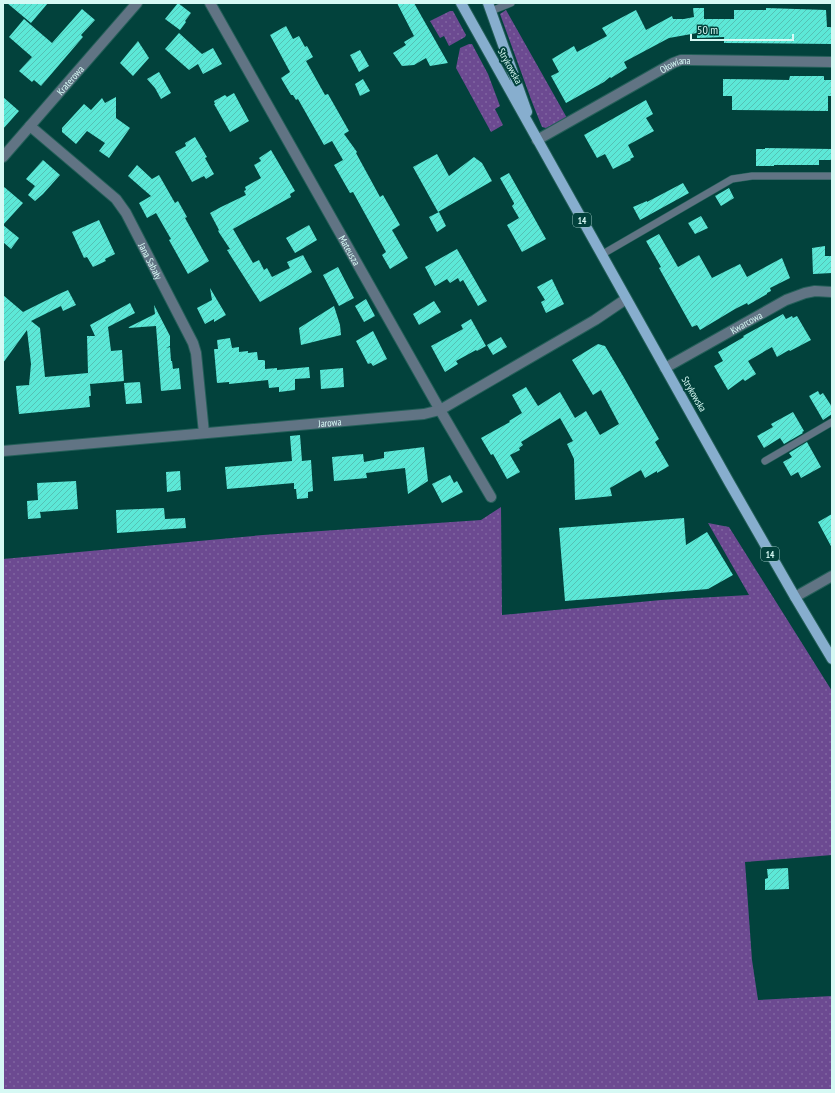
<svg xmlns="http://www.w3.org/2000/svg" width="835" height="1093" viewBox="0 0 835 1093" font-family="'PT Sans Narrow',sans-serif">
<style>
.grass{fill:url(#grass-dots)}
.building{fill:url(#building-hatch)}
.lines{fill:none;stroke-linecap:round;stroke-linejoin:round}
.service-casing{stroke:#245f59;stroke-width:8}
.minor-casing{stroke:#245f59;stroke-width:12}
.primary-casing{stroke:#245f59;stroke-width:12}
.service{stroke:#617484;stroke-width:7}
.minor{stroke:#617484;stroke-width:10}
.primary{stroke:#87aece;stroke-width:10}
.labels{text-anchor:middle;dominant-baseline:central;stroke-width:4;stroke-linejoin:round;paint-order:stroke}
.shield{fill:#02423c;stroke:#96c2bd;stroke-width:1}
.shield-label{font-size:9px;font-weight:bold;fill:#d6f9f4}
.street-label{font-size:10px;fill:#d6f9f4;stroke:#02423c}
</style>
<defs>
<pattern id="grass-dots" width="8" height="8" patternUnits="userSpaceOnUse"><rect width="8" height="8" fill="#6c4a91"/><path d="M2 2h.1M6 6h.1" fill="none" stroke="#8065a1" stroke-width="1.8" stroke-linecap="round"/></pattern>
<pattern id="building-hatch" width="6" height="6" patternUnits="userSpaceOnUse"><rect width="6" height="6" fill="#5ce8d7"/><path d="M-1 1l2-2M0 6l6-6M5 7l2-2" fill="none" stroke="#55c1b4"/></pattern>
</defs>
<rect width="100%" height="100%" fill="#02423c"/>
<path class="grass" d="M506,10L567,118L546,128L542,127L532,102L500,14Z
M450,11H453L466,35L465,37L449,46L444,36L440,38L430,21Z
M469,44H472L488,74L500,106L495,109L503,125L491,132L456,68L460,48Z
M501,507L502,615L661,600L749,595L708,523L729,527L832,691V855L745,862L752,960L758,1000L832,996V1090H3V559L263,535L481,520Z"/>
<path class="building" d="M7,3H48L31,23Z
M178,3L191,13L185,21L186,22L180,30L165,19Z
M397,3H414L448,63L430,66L426,58L414,65L402,66L393,53L406,45L404,42L414,36Z
M693,8H704V19H734V10H766V8L826,10L827,27H832V44L724,43V37L697,38V33L669,38L624,62L627,68L611,78L610,77L604,82L566,103L551,76L559,72L552,59L574,46L577,52L607,36L602,28L636,10L646,30L672,16L673,19H684L694,17Z
M82,9L95,20L81,35L83,37L41,86L34,80L32,82L19,71L32,57L9,37L24,19L52,43Z
M286,26L293,39L299,36L305,47L307,46L313,57L306,61L325,95L328,94L349,131L344,134L357,152L356,153L380,197L383,195L400,225L392,230L408,258L390,269L382,255L386,252L353,192L350,193L334,165L343,160L332,141L324,145L298,99L296,100L293,95H291L281,78L290,72L270,35Z
M179,33L202,54L213,48L222,64L203,74L198,64L189,70L165,49Z
M138,41L149,58L133,76L120,63Z
M360,50L369,66L359,72L350,55Z
M159,72L171,93L161,99L155,88L147,79Z
M790,76H824V80H832V96H828V111L732,110V96H723V79L789,80Z
M363,79L370,91L360,96L355,84Z
M234,93L249,121L230,132L214,104H215L214,101L225,95L227,97Z
M3,97L19,111L3,129Z
M116,97V118L130,128L109,158L99,151L105,143L87,131L76,144L62,132V128L84,104L91,110L102,98L105,103Z
M646,100L653,114L646,118L654,131L628,145L634,157L630,159L631,160L613,169L605,154L597,158L584,135Z
M195,137L207,157L205,158L214,174L206,179L204,176L192,182L175,152L186,146L185,143Z
M765,148L832,149V160H819V165H774V166H756V149H765Z
M271,150L295,191L290,194L291,197L233,229L253,263L259,260L264,270L267,268L272,277L290,268L287,262L303,255L312,272L260,302L227,250L230,249L218,231L219,230L210,213L221,207L246,195L244,191L246,190L245,187L261,178L254,165L261,161L259,158Z
M437,154L449,176L474,157L482,163L492,181L438,212L413,167Z
M43,160L60,175L43,194L35,201L28,195L35,186L26,179Z
M137,165L152,179L159,175L175,203L178,201L187,217L185,218L209,261L188,274L169,240L171,239L156,213L147,218L139,203L151,196L128,176Z
M509,173L546,239L522,252L507,225L519,218L512,206L514,204V203L500,178Z
M683,183L689,193L640,220L633,207L647,201V202Z
M3,186L23,203L3,225L19,238L11,249L3,242Z
M729,188L734,198L721,206L715,196Z
M439,212L446,226L437,232L429,217Z
M701,216L708,228L695,234L688,223Z
M99,220L115,254L105,259L106,261L93,267L87,257L84,258L72,232Z
M309,225L317,240L295,253L286,238Z
M659,234L678,267L699,255L712,278L740,264L747,277L782,258L790,278L770,288L771,291L767,293V294L748,305L747,303L735,309L700,330L697,325L692,327L659,268L661,267L646,241Z
M825,246V256H832V273L813,274L812,248Z
M457,249L487,301L478,306L463,280L460,282L458,278L450,283L447,279L435,286L425,267Z
M338,267L354,298L339,306L323,275Z
M552,279L564,304L546,313L541,302L545,300L537,287Z
M210,288L226,315L214,322V319L205,324L197,308L212,300Z
M68,290L76,305L63,311L61,306L31,321L40,328L45,377L88,373L87,336H95L90,325L130,303L135,313L108,327L111,351L122,350L124,381L90,384L91,396H89L90,407L19,414L16,386L29,385L31,364L27,330L3,363V295L23,312L59,294Z
M366,299L375,316L364,322L355,306Z
M434,301L441,312L419,325L413,314Z
M154,305L170,336V346L166,348L170,347L171,361H172L173,369L179,368L181,389L161,391L156,326L127,328L155,314Z
M334,306L340,325L341,335L301,345L299,328Z
M783,314L786,319L792,316L793,318L797,316L811,340L790,351L789,350L777,357L772,347L748,361L756,374L745,381L743,379L728,390L714,366L723,361L718,352L744,337L743,336Z
M471,319L486,346L477,351L476,350L456,361L458,364L445,372L431,346L463,329L461,325Z
M373,331L387,359L373,366L371,363L368,364L356,341Z
M501,337L507,347L493,355L487,345Z
M230,338L232,348L239,347V352L248,351V353L257,352L258,360H264L265,361V369L277,368V370L309,367L310,378L295,379V390L279,392V387L269,388L268,380L229,384V382L217,383L214,349H218L217,340Z
M598,344L605,346L623,376L659,439L655,442L669,466L657,473V471L645,478L641,470L610,488L612,496L575,500L574,459L567,444L573,441L560,418L521,442L523,445L519,448L520,450L510,455L520,472L507,479L493,454L491,455L481,438L510,422L509,421L522,413L512,395L526,387L538,406L560,392L575,418L586,411L600,435L619,424L601,390L593,395L572,360Z
M343,368L344,387L321,389L320,370Z
M140,382L142,403L126,404L124,383Z
M818,391L820,395L823,393L832,407V414L823,420L809,396Z
M793,412L804,431L802,432L803,433L784,444L780,438L764,448L757,436L773,427L771,424Z
M300,435L302,461L311,460L313,491L308,492V498L297,499L296,489H294V483L227,489L225,467L292,461L290,436Z
M807,442L821,467L801,478L798,472L791,476L783,462L792,457L789,453Z
M424,447L428,481L408,494L405,468L366,473L367,478L334,481L332,457L363,454L364,462L384,458V452Z
M180,471L181,490L167,492L166,472Z
M450,475L454,483L457,481L463,492L442,503L432,484Z
M76,481L78,509L40,512L41,518L28,519L27,501L38,500L37,483Z
M164,508L165,519L185,518L186,528L117,533L116,510Z
M832,514V548L818,522Z
M684,518L686,545L707,532L733,575L708,589L565,601L559,528Z
M788,868L789,889L765,890V879L768,878L767,869Z"/>
<g class="lines">
<g class="service-casing">
<path id="service" d="M491,11L511,3
M601,255L732,179L752,176H832
M765,461L832,422"/>
</g>
<g class="minor-casing">
<g id="minor">
<path id="s1" d="M210,3L440,410L491,497"/>
<path id="s2" d="M30,126L116,199L126,213L193,343L196,353L204,433"/>
<path id="s3" d="M537,140L673,63L681,60H689L832,62"/>
<path id="s4" d="M3,157L137,3"/>
<path id="s5" d="M665,368L786,300L805,293L815,291L832,292"/>
<path id="s6" d="M3,451L424,414L440,410L595,320L626,299"/>
<path d="M795,597L832,576"/>
</g>
</g>
<g class="primary-casing">
<path id="primary" d="M461,3L729,482L795,597L832,659
M488,3L527,112"/>
</g>
<use href="#service" class="service"/>
<use href="#minor" class="minor"/>
<use href="#primary" class="primary"/>
</g>
<g class="labels">
<g class="shield">
<rect x="573" y="213" width="18" height="14" rx="3"/>
<rect x="761" y="547" width="18" height="14" rx="3"/>
</g>
<g class="shield-label">
<text x="582" y="220">14</text>
<text x="770" y="554">14</text>
</g>
<g class="street-label">
<text transform="translate(510 66) rotate(61)">Strykowska</text>
<text stroke="none"><textPath href="#s3" startOffset="158">Ołowiana</textPath></text>
<text stroke="none"><textPath href="#s4" startOffset="102">Kraterowa</textPath></text>
<text stroke="none"><textPath href="#s1" startOffset="284">Mateusza</textPath></text>
<text stroke="none"><textPath href="#s2" startOffset="184">Jana Sabały</textPath></text>
<text stroke="none"><textPath href="#s5" startOffset="93">Kwarcowa</textPath></text>
<text transform="translate(694 394) rotate(60)">Strykowska</text>
<text stroke="none"><textPath href="#s6" startOffset="328">Jarowa</textPath></text>
</g>
</g>
<rect width="835" height="1093" fill="none" stroke="#d6f9f4" stroke-width="8"/>
<path d="M691 34v6h102v-6" fill="none" stroke="#d6f9f4" stroke-width="2"/>
<text x="697" y="34" font-size="12" fill="#d6f9f4" stroke="#02423c" stroke-width="3" paint-order="stroke">50 m</text>
</svg>
